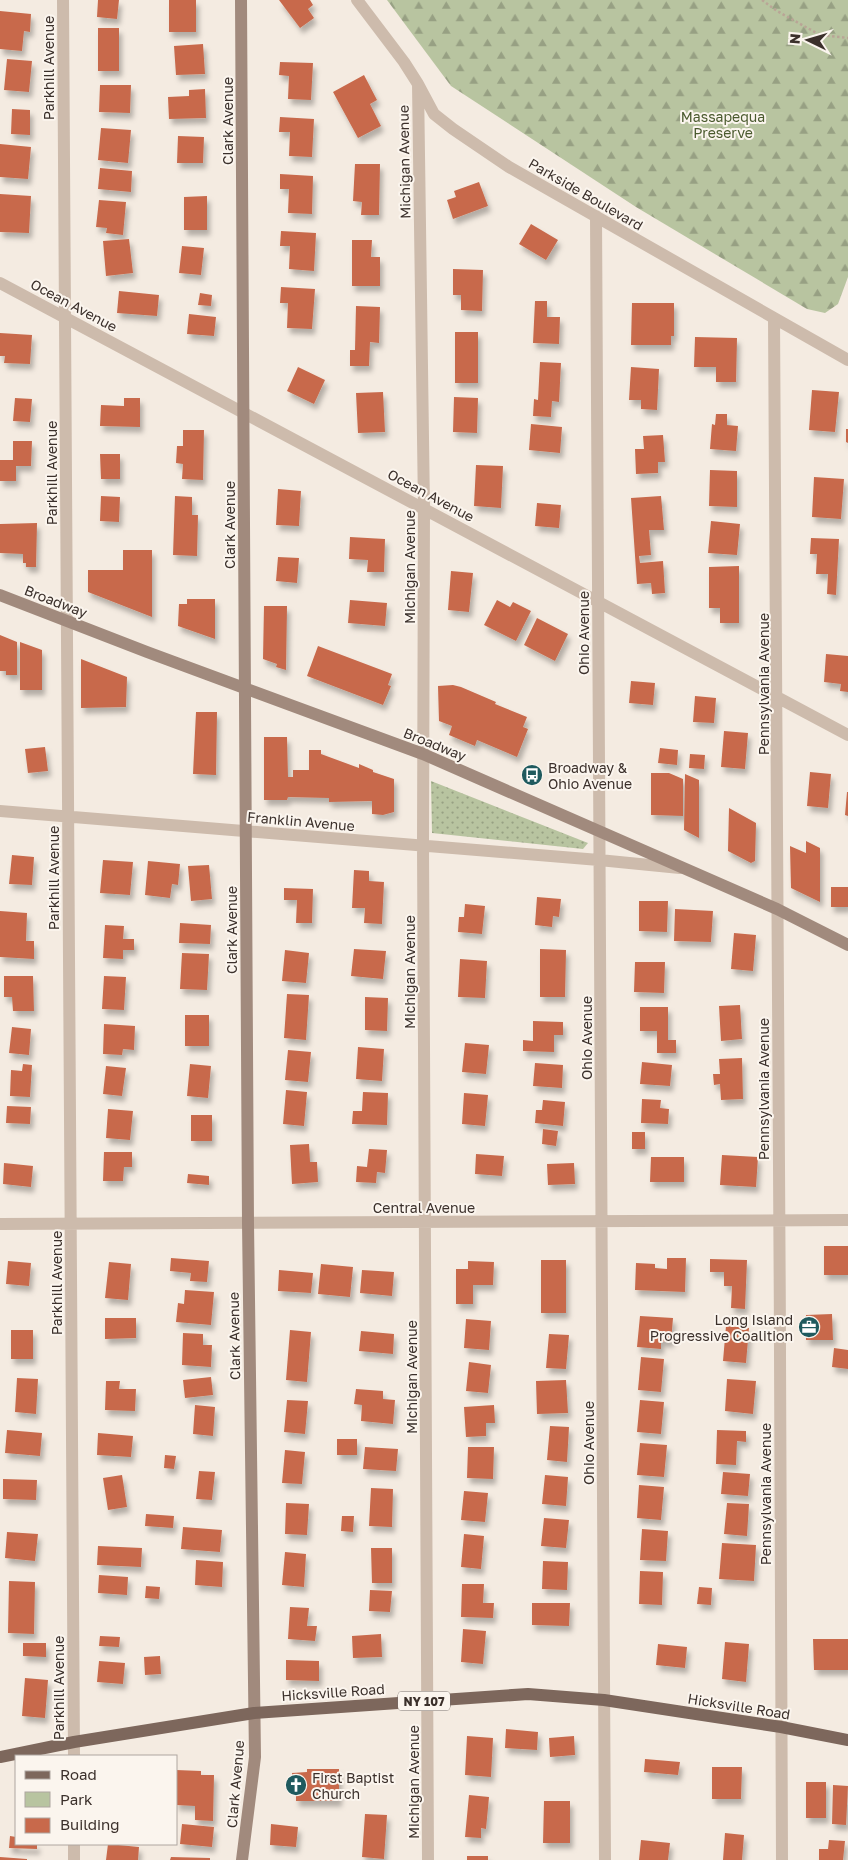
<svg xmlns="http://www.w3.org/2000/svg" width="848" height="1860" viewBox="0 0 848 1860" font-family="'Golos Text',sans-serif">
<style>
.green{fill:url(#green-dots)}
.forest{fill:url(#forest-firs)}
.building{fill:#c8694b;filter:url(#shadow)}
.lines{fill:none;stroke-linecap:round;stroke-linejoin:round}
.path{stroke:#b9a596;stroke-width:2.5;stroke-dasharray:2.5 2.5;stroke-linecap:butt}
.street{stroke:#cdbbac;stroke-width:12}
.secondary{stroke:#a18a7d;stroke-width:12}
.primary{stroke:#7d675c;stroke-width:12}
.labels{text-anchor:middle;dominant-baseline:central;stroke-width:4;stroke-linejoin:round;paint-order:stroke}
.shield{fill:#fbf5ee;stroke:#756b66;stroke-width:1}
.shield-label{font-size:12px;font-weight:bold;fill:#3b302b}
.street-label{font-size:14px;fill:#3b302b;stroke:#fbf5ee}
.park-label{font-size:14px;fill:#4a5a2e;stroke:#fbf5ee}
.poi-label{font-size:14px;fill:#3b302b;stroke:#fbf5ee;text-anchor:start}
</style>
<defs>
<pattern id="green-dots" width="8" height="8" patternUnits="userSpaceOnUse" patternTransform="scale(1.25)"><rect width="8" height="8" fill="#b8c4a0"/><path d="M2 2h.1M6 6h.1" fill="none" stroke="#97a083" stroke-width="1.8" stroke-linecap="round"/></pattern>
<pattern id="forest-firs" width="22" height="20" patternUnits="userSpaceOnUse" patternTransform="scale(1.25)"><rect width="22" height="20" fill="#b8c4a0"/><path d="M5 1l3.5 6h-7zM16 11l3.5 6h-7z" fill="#97a083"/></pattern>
<filter id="shadow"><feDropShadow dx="3" dy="5.5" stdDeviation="2.5" flood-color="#0004"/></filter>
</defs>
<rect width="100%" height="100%" fill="#f4ebe1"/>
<path class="green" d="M431,782V781L588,843L583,849L432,833Z"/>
<path class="forest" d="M387,0H848V277L838,304L825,313L807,309L636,207L451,86Z"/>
<path class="building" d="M98,0H119L117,19L97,17Z
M169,0H196V32H169Z
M279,0H310L313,5L308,9L314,18L300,28Z
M0,11L31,14L30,32L24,31L22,51L0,49Z
M98,28H119V71H98Z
M203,44L205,74L176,75L174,46Z
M7,59L32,61L29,92L4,90Z
M280,62L313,63L311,100L288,99L289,76L279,75Z
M364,75L377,100L370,104L381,126L358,138L333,92Z
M100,85H131L130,113L99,112Z
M205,89L206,118L169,119L168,97L189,96V90Z
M12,109L30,110V135L11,134Z
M280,117L314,119L312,157L289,156L290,132H279Z
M101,128L131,130L128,163L98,160Z
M178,136L204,137L203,163H177Z
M0,144L31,147L28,179L0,177Z
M355,164H380L379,215H361L362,202L353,201Z
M100,168L132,171L131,192L98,189Z
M280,174L313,176L312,214L288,213L289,189H280Z
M479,182L488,206L453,219L447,200L456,197L454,191Z
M0,194L31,196L29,233L0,232Z
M207,196V230H184V197Z
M99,200L126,202L123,235L106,233L107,228L96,227Z
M531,224L558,240L546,260L519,244Z
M281,231L316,233L314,271L289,269L290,246H280Z
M129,239L133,273L106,276L103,241Z
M352,240H372L371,257H380V286H352Z
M182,246L204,248L201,275L179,273Z
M453,269L483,270L482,311L461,310V295H453Z
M281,287L315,289L312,329L287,328L288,303H280Z
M119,291L159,295L157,316L117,313Z
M200,293L212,295L211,306L198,305Z
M535,301H547V317H560L559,344L533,343Z
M632,303H674V336H671V345H631Z
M356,306L380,307L379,343L370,342L369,366H350V350H355Z
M189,314L216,317L214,336L187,334Z
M455,332H478V383H455Z
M0,333L32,335L30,364L4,363L5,356H0Z
M695,337L737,338L736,382H716V367H694Z
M540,362L561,363L559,402L552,401L551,417L533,416L534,399L538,400Z
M298,367L325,380L314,404L287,391Z
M631,367L659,369L657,410L641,409V400H629Z
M812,390L839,392L835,432L809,430Z
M383,392L385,432L358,433L356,393Z
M454,397L478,398L477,433L453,432Z
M15,398L32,399L30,422L13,421Z
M124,398H140V427L100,426L101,405L124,406Z
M716,414H727V425L738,426L736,451L710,449L712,424L715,425Z
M531,424L562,427L560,453L529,450Z
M846,429H848V443L846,442Z
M183,430H204L203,480L182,479L183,464L176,463L177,446H183Z
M663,435L665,462H658V473L636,474L635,449H644L643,436Z
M13,441H32L31,466H16V481H0V460H13Z
M100,454H120V479H101Z
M476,465L503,466L501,508L474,506Z
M710,470L737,471V507L709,506Z
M814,477L844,479L841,519L812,517Z
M278,489L301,491L299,526L276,525Z
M101,496L120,497L119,522L100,521Z
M175,496L192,497V515H198L197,556L173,555Z
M661,496L664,530H649L651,555L639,556L640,563L663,561L665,593L652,594L651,583L637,584L631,498Z
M537,503L561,505L559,528L535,526Z
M711,521L740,524L737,555L708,553Z
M37,523L36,567H26V563H23V554L0,553V524Z
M350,537L385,539L384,572H367L368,560L349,559Z
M811,538L839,539L836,595L827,594L828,574H816L817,554H810Z
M123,550H152V617L88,592V570H123Z
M278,557L299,558L297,583L276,581Z
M739,566V623H720V608H709V567Z
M451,571L473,573L469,612L448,610Z
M187,599H215V639L178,626L179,604H187Z
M350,600L387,603L385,626L348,623Z
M497,600L510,607L513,602L531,611L516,641L484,625Z
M264,606H287L286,670L276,667L277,664L263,659Z
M537,618L568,634L555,661L524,645Z
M0,635L17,642V675H6V671H0Z
M20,642L42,650V690H20Z
M318,646L392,674L388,685L391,686L383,705L307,676Z
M826,654L848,656V692L840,691L841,684L824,682Z
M81,659L127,677L126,707L81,708Z
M631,681L655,683L653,705L629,703Z
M453,685L461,687L496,702L495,704L527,717L523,727L528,729L517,757L477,740L475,746L449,735L452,726L439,721L438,686Z
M695,696L716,698L714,723L693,722Z
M196,712H217L216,775L193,774Z
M724,731L748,733L745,769L721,767Z
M264,737H287L288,777H293V770H309V750H321V754L359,768V764L373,770V772L394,779V812L383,815L372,814V801L329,802V798L288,797L287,800H264Z
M45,747L48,771L28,773L25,749Z
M660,748L678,750L677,765L658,763Z
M690,754L705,755L704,769L689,768Z
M810,772L831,774L828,808L807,806Z
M651,773H669L683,779V816L651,815Z
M685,774L699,780V838L684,830Z
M847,792H848V816L845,815Z
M729,808L756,823L755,861L751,863L728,851Z
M806,841L820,848V902L791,888L790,846L806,853Z
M12,855L34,857L32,885L9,884Z
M103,860L133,862L130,895L100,893Z
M148,861L180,864L178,885L172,884L170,898L145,895Z
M209,865L212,899L191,901L188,866Z
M354,870L369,871V881L384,882L382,924L364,923L365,908H352Z
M831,887H848V907H831Z
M284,888L313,889L312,923H296L297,900H284Z
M537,897L561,899L559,917L553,916L552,927L535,925Z
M639,901H668L667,932L639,931Z
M465,904L485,906L482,934L458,932L459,917H464Z
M675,909L713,911L711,942L674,941Z
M0,911L27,913L26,941H34V959L0,957Z
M180,923L211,925L210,944L179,943Z
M105,925L124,926L123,939H134V950H123V959L103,958Z
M734,933L756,935L753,971L731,969Z
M354,949L386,951L383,979L351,976Z
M540,949L566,950L565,997H540Z
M285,950L309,953L306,983L282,981Z
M182,953L209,954L207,990L180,989Z
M460,959L487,961L485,998L458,997Z
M635,962H665L664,993L634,992Z
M4,976H33L34,1011H13L12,997H4Z
M104,976L126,977L124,1010L102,1009Z
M287,994L309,995L306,1040L284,1038Z
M365,997L388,998L387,1031L365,1030Z
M740,1005L742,1039L721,1041L719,1006Z
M640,1007H668V1040H676V1053H657V1031H640Z
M185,1015H209V1046H185Z
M533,1021L563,1022V1035H554V1052L523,1051V1040L533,1041Z
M104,1024L135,1026L134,1050L123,1049L122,1055L103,1054Z
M12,1027L31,1029L29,1055L9,1053Z
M465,1043L489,1045L486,1074L462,1072Z
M358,1047L384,1049L382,1081L356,1079Z
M288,1050L311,1052L308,1082L285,1080Z
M742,1058L743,1099L721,1100L720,1084L714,1085L713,1074H720L719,1059Z
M642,1062L672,1065L670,1086L640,1084Z
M535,1063L563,1065L562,1088L533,1086Z
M23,1064L32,1065L30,1097L10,1096L11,1070L22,1071Z
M190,1064L211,1066L208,1098L187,1096Z
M106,1066L126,1068L122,1096L103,1094Z
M286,1090L307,1092L304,1126L283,1124Z
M363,1092L388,1093L387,1125L352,1124L353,1111H362Z
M464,1093L488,1095L485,1126L462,1124Z
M642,1099L661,1100L660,1108L669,1109L668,1124L641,1123Z
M543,1100L565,1102L563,1126L535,1123L536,1110H542Z
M7,1106L31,1107L30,1124L6,1123Z
M108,1109L133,1111L130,1140L106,1138Z
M191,1115H212V1141H191Z
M543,1129L558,1131L556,1146L542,1144Z
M632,1132H645V1149H632Z
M309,1144L310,1162H317L318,1182L292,1184L290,1145Z
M369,1149L387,1150L385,1173L377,1172L376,1183L356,1182L357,1166L367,1167Z
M104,1152H132V1167H124L123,1181H103Z
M476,1154L504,1156L502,1176L475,1174Z
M722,1155L758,1157L756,1187L720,1185Z
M651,1157H684V1182H650Z
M4,1163L33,1166L31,1187L3,1184Z
M574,1163L575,1184L548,1185L547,1164Z
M188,1174L209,1176V1185L187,1183Z
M824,1246H848V1275H824Z
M171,1258L209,1261L207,1282L190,1281L191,1273L170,1271Z
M667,1258H686L685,1292L635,1290L636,1263L655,1264V1268L667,1269Z
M710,1259L747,1260L745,1309L731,1308L732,1286H724V1272H710Z
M541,1260H566V1313H541Z
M8,1261L31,1263L29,1286L6,1284Z
M468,1261L494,1262L493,1285H473V1304H456V1269H468Z
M109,1262L131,1264L128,1300L105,1298Z
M321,1264L353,1267L350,1297L318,1294Z
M279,1270L313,1273L311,1293L278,1291Z
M362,1270L394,1272L392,1296L360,1293Z
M185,1290L214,1292L211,1325L176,1322L178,1303L184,1304Z
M832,1314L833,1340H806V1315Z
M640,1316L673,1318L671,1342L661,1341V1349L637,1347Z
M105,1318H136V1338L105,1339Z
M466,1319L491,1321L489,1350L464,1348Z
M726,1326L749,1328L746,1363L723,1361Z
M11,1330H33V1359H11Z
M290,1330L311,1332L307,1382L286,1380Z
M361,1331L394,1334L393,1354L359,1351Z
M183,1333L203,1334V1345H212L211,1367L182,1365Z
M549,1334L569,1335L566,1369L546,1368Z
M834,1348L848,1350V1369L832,1367Z
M641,1357L664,1359L661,1392L638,1390Z
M469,1362L491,1365L488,1393L466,1391Z
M211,1377L213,1395L185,1398L183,1380Z
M17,1378L38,1379L36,1414L15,1412Z
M727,1379L756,1381L753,1414L725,1411Z
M566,1380L568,1413L537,1414L536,1381Z
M106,1381H120L119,1389H136L135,1411L105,1410Z
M356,1389L383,1391V1399L395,1400L393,1424L361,1421L362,1405L354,1404Z
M287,1400L308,1401L305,1434L284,1432Z
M640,1400L664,1402L661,1434L637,1432Z
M195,1405L215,1407L213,1436L193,1434Z
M494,1405L495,1423H486V1436L466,1437L464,1407Z
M550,1426L569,1427L567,1462L547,1460Z
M7,1430L42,1433L40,1456L5,1453Z
M717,1430L746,1431V1442L737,1441L736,1465L716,1464Z
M98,1433L133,1436L131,1457L97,1455Z
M337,1439H357V1455H337Z
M640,1443L667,1445L664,1477L637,1475Z
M365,1447L398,1449L396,1471L363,1469Z
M468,1447H494L493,1479L467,1478Z
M285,1450L305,1452L302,1484L282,1483Z
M165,1455L176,1456L174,1469L164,1468Z
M199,1471L215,1472L212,1500L196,1499Z
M723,1472L750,1474L748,1496L721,1494Z
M122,1475L127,1507L108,1510L103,1478Z
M545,1475L568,1477L566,1506L542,1504Z
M3,1479L37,1480L36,1500L3,1499Z
M639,1485L664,1487L661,1520L637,1518Z
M371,1488L393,1489L392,1527L369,1526Z
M464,1491L488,1493L485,1522L461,1520Z
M286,1503L309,1504L307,1535L285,1534Z
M727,1503L749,1504L747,1536L724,1534Z
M146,1514L174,1516L173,1528L145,1526Z
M342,1516H354L353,1532L341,1531Z
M544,1518L569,1520L566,1548L541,1546Z
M183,1527L222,1530L220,1552L181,1549Z
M642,1529L668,1531L666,1561L640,1560Z
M7,1532L38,1534L35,1561L5,1558Z
M464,1534L484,1536L481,1569L461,1567Z
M722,1543L756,1545L754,1581L719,1579Z
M98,1546L142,1548L141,1567L97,1565Z
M371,1548H392V1583H372Z
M285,1552L306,1554L304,1587L282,1585Z
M196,1560L223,1562L222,1587L195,1585Z
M543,1561L568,1562L567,1590L542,1589Z
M640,1571L663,1572L662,1605L639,1604Z
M99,1575L128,1577L127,1595L98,1593Z
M9,1581L35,1582L34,1634L8,1633Z
M462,1584H484L483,1603H494L493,1618L461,1617Z
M146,1586L160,1587L159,1599L145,1598Z
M699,1587L712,1588L711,1605L697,1604Z
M370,1590L392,1591L390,1612L369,1611Z
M532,1603H570L569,1626L532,1625Z
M290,1607L309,1608L307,1626H317L315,1641L288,1639Z
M463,1629L486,1631L483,1664L461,1662Z
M381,1634L382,1657L353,1658L352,1636Z
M100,1636L120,1637L119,1647L99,1646Z
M813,1639H848V1670H814Z
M725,1642L749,1644L746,1682L722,1679Z
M23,1643H46V1657L23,1656Z
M658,1644L687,1647L685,1668L656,1665Z
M160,1656L161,1674L145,1675L144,1657Z
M286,1660L319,1661V1681L286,1680Z
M99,1661L125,1663L123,1684L97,1682Z
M25,1678L48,1680L45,1718L22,1716Z
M506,1729L538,1732L537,1750L505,1748Z
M467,1736L493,1738L491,1777L465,1775Z
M574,1736L575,1755L550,1757L549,1738Z
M645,1759L680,1762L678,1775L644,1772Z
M712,1767H742L741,1799H712Z
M307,1769H339V1801H296V1782H292V1773L307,1772Z
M176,1770L201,1771V1775H214L213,1821L195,1820V1806L176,1805Z
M806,1782H826V1818H806Z
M833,1785L848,1786L846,1825L832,1824Z
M469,1795L489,1797L486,1829L481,1828V1838L465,1837Z
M544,1801H570V1843H543Z
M365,1814L387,1815L384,1859L362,1857Z
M182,1824L214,1827L212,1847L180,1844Z
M271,1824L298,1827L296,1847L270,1845Z
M725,1833L744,1835L742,1860H723Z
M10,1836L16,1837V1844H37V1849L9,1848Z
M641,1840L670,1843L668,1860H639Z
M829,1840L845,1841L843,1860H819V1849H828Z
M108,1844L139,1847L138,1860H106Z
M467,1856H488V1860H467Z
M0,1857L27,1859V1860H0Z
M171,1857L210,1858V1860H170Z"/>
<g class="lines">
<path class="path" d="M762,0L777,11L820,35L848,38"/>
<path class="street" d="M63,0L74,1756
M357,0L404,62L418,84L434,114L453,129L509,167L848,360
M418,84L424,508L423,845L428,1860
M596,216L605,1860
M0,283L848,735
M774,318C780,832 779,1346 782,1860
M0,811L599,860L680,868
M0,1224L848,1220
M74,1844V1860"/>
<path class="secondary" d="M241,0L248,1223L255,1757L242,1860
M0,595L147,652L423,754L777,909L848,945"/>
<path class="primary" d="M0,1757L74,1742L254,1713L528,1694L604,1700L781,1727L848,1740"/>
</g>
<defs>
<g id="bus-disc" transform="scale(1.125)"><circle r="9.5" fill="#1f5a5e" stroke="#fbf5ee"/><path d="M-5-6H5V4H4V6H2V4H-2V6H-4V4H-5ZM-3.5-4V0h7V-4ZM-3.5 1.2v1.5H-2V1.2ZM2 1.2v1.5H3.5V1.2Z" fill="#fff"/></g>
<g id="office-disc" transform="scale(1.125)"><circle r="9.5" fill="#1f5a5e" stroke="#fbf5ee"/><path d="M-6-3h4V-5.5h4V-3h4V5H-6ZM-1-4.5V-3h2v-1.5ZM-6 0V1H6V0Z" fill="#fff"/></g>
<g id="church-disc" transform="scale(1.125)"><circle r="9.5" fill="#1f5a5e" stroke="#fbf5ee"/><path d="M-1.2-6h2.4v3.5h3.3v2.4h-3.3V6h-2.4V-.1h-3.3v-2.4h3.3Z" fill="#fff"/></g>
</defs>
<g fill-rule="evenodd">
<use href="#bus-disc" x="532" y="775"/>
<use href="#office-disc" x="809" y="1327"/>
<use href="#church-disc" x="296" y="1785"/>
</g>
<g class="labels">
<rect class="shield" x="398" y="1691.5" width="52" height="19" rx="4"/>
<g class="shield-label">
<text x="424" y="1701">NY 107</text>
</g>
<g class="street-label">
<text transform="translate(48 68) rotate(-90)">Parkhill Avenue</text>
<text transform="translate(227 121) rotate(-90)">Clark Avenue</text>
<text transform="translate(404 162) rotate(-91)">Michigan Avenue</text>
<text transform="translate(586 194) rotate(30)">Parkside Boulevard</text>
<text transform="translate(74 305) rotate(28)">Ocean Avenue</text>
<text transform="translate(51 473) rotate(-90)">Parkhill Avenue</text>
<text transform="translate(431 495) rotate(28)">Ocean Avenue</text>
<text transform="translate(229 525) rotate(-90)">Clark Avenue</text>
<text transform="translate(409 567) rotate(-90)">Michigan Avenue</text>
<text transform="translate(56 601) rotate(21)">Broadway</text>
<text transform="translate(583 633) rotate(-90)">Ohio Avenue</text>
<text transform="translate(763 684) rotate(-90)">Pennsylvania Avenue</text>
<text transform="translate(435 744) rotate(22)">Broadway</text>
<text transform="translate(301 821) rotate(5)">Franklin Avenue</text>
<text transform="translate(53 878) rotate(-90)">Parkhill Avenue</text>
<text transform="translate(231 930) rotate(-90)">Clark Avenue</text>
<text transform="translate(409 972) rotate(-90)">Michigan Avenue</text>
<text transform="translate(586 1038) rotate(-90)">Ohio Avenue</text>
<text transform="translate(763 1089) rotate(-90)">Pennsylvania Avenue</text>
<text x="424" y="1207">Central Avenue</text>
<text transform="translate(56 1283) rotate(-90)">Parkhill Avenue</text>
<text transform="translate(234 1336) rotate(-91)">Clark Avenue</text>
<text transform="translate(411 1377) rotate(-90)">Michigan Avenue</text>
<text transform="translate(588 1443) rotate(-90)">Ohio Avenue</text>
<text transform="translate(765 1494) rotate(-90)">Pennsylvania Avenue</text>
<text transform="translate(58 1688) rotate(-90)">Parkhill Avenue</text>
<text transform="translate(333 1692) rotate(-4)">Hicksville Road</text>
<text transform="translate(739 1706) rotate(9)">Hicksville Road</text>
<text transform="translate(413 1782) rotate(-90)">Michigan Avenue</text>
<text transform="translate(235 1784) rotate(-85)">Clark Avenue</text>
</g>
<g class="park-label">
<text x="723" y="116">Massapequa<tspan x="723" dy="16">Preserve</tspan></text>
</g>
<g class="poi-label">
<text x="548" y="767">Broadway &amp;<tspan x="548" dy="16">Ohio Avenue</tspan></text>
<text x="793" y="1319" text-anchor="end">Long Island<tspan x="793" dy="16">Progressive Coalition</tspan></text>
<text x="312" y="1777">First Baptist<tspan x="312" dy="16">Church</tspan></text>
</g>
</g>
<rect x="15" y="1755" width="162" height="90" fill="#fbf5ee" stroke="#aea6a0"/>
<rect x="25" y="1771" width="25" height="8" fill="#7d675c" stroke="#aea6a0"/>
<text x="60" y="1780" font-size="15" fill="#3b302b">Road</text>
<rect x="25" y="1792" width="25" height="15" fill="#b8c4a0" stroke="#aea6a0"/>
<text x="60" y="1805" font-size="15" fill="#3b302b">Park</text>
<rect x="25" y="1818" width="25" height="15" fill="#c8694b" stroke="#aea6a0"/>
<text x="60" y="1830" font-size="15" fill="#3b302b">Building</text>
<g transform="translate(808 40) rotate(275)" stroke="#fbf5ee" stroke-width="4" paint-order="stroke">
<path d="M0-4L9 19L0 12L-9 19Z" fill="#3b302b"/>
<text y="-8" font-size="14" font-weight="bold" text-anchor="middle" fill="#3b302b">N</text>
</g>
</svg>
